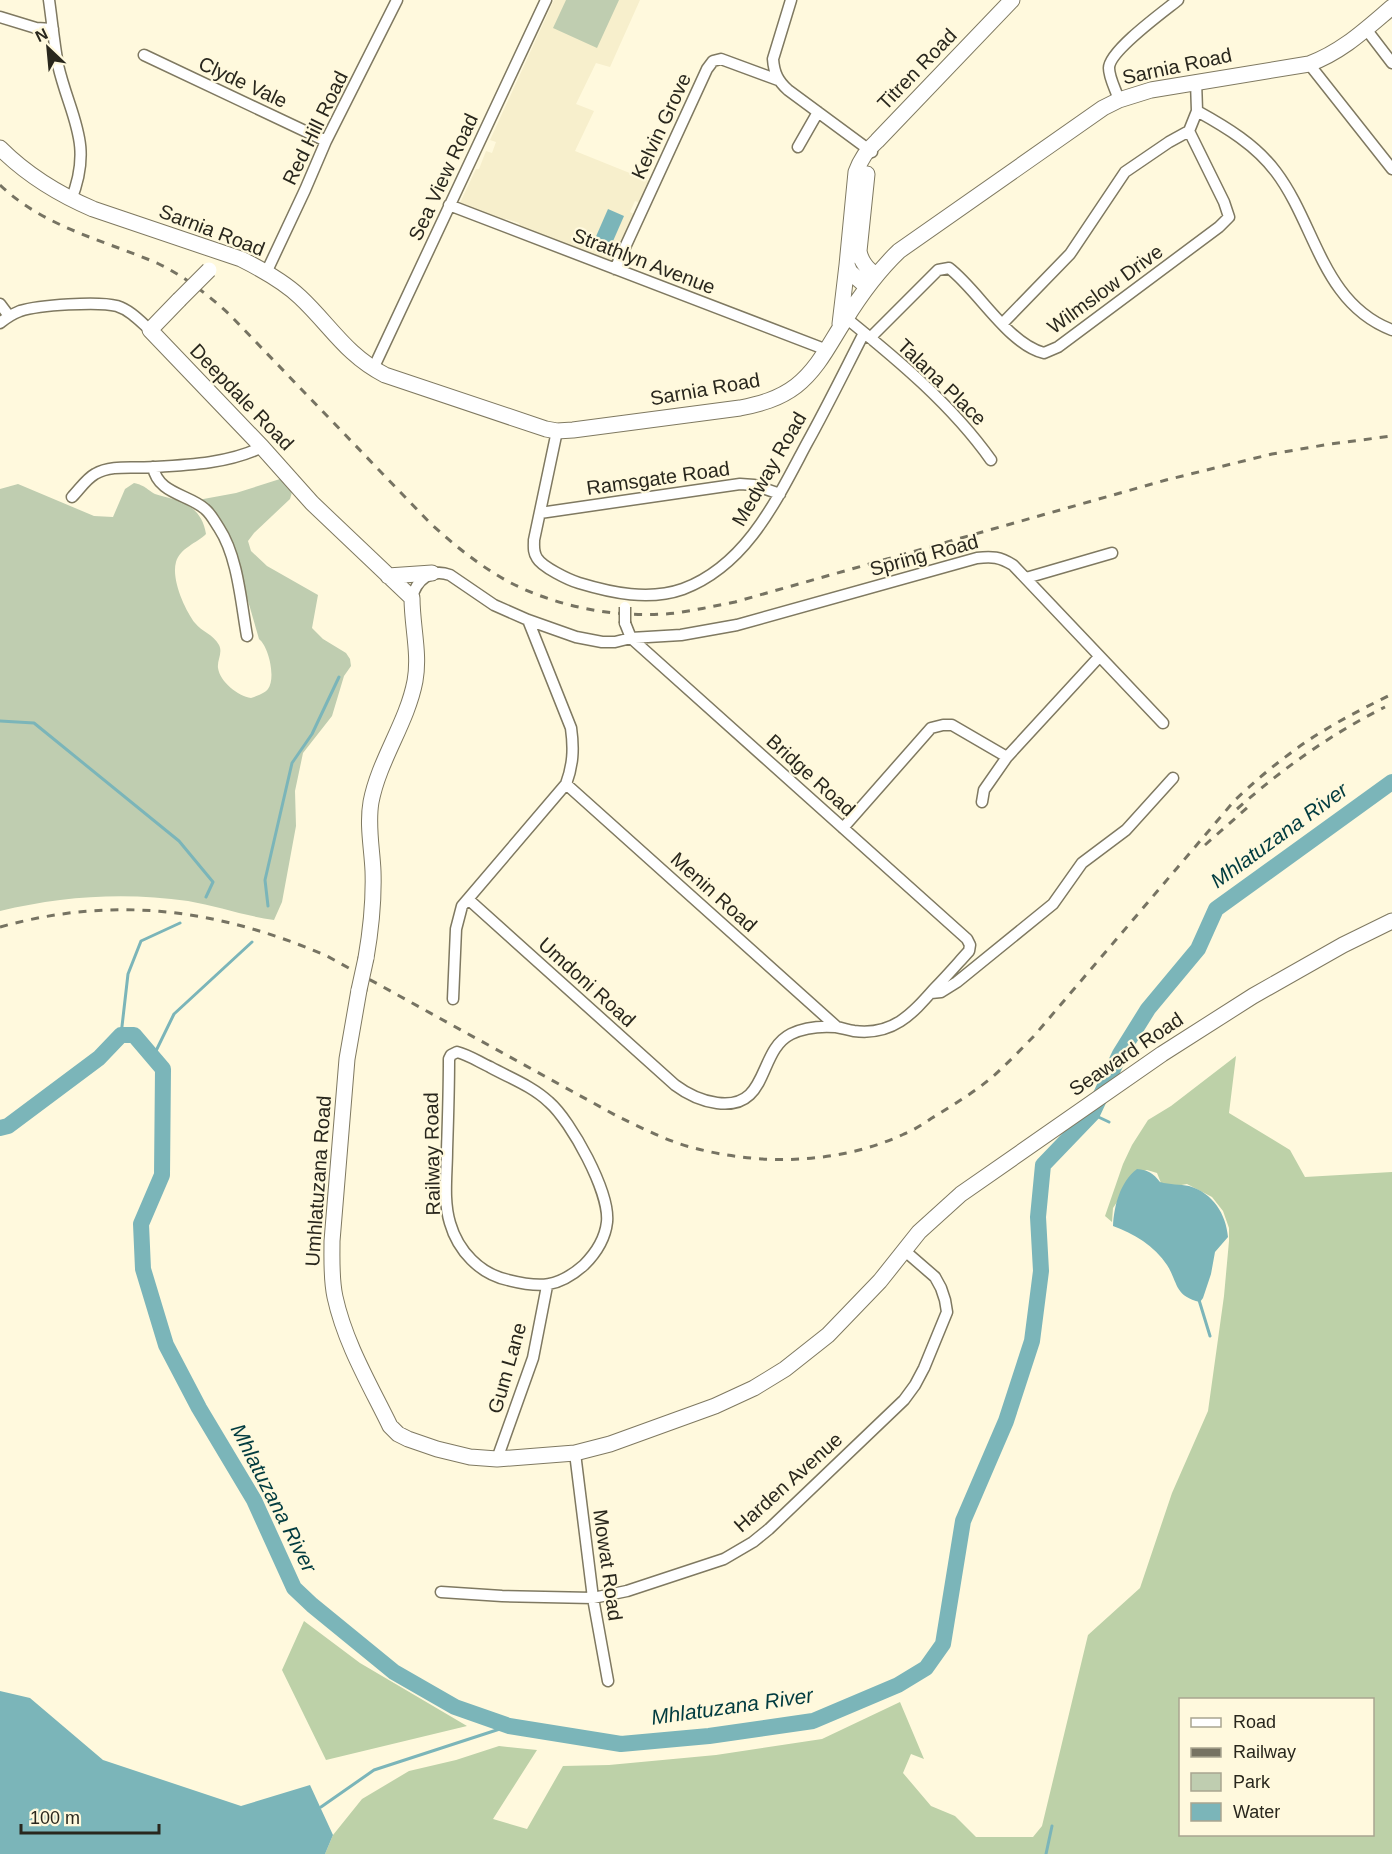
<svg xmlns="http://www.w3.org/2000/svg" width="1392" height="1854" viewBox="0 0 1392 1854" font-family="Arial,sans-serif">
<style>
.built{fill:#f7efcc}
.green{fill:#bfcdb0}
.forest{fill:#bdd1a8;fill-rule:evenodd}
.water{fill:#7bb5b9}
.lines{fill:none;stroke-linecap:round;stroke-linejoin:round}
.stream{stroke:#7bb5b9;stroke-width:3}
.river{stroke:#7bb5b9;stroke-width:16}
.street-casing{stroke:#7f7961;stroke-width:13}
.secondary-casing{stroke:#7f7961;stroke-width:17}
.street{stroke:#fff;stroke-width:10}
.secondary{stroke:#fff;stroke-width:15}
.rail{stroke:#767362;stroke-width:3;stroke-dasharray:8 8;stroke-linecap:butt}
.street-bridge-casing{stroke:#7f7961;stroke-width:13;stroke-linecap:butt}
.secondary-bridge-casing{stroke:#7f7961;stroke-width:17;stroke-linecap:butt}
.street-bridge{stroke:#fff;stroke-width:10}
.secondary-bridge{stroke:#fff;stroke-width:15}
.labels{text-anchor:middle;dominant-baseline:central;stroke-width:4.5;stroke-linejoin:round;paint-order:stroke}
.street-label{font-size:20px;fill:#29271d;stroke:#fff9dd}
.water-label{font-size:21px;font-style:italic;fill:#013b3f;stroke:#fff9dd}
</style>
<rect width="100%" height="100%" fill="#fff9dd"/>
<path class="built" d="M554,0H640L610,67L596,63L576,104L594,111L575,151L652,182L642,204L635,201L630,212L636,215L612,263L522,230L519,223L513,221L506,219L498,220L459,205L476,169H479L486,151L492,153L496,142L490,140Z"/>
<path class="green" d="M566,0H619L597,48L553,28Z
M280,479C291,482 294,489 290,499L254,533L248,541L251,551L267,566L318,595L312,628L323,639L346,653L350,659L351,666L344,676L332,716L303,753L295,791L296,826L282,902L274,920C245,916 217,906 188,901C125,892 62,896 0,911V489L18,484L94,516L113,517L125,489L134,483C146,486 145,488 155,494C160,496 167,497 173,499C192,504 203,515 206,534C197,543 180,548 176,562C171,579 185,610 195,623C202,632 213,634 219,645C223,653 217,660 218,668C220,682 238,696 251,698C256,696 264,694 268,689C276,678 269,647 259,639L229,535C221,520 212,508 198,500L236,493Z"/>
<path class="forest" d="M1236,1056L1229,1113L1290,1150L1305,1177L1392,1172V1854H325L333,1835L362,1799L409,1771L456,1760L499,1746L537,1750L493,1819L527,1829L563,1766L609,1765L716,1755L822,1739L900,1702L924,1759L911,1754L903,1773L931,1806L955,1816L976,1837H1033L1042,1826L1088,1635L1140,1588L1172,1493L1208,1411L1224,1296L1229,1241V1228L1223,1211L1212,1197L1187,1184L1170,1187L1161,1183L1157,1173L1147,1170L1137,1173L1113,1208L1112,1222L1105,1216L1123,1164L1132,1145L1148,1120L1171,1106ZM1180,1700H1372V1834H1180Z
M304,1621L360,1663L467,1726L326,1760L282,1670Z"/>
<path class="water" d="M608,209L624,216L610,248L594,241Z
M1137,1169C1148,1170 1153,1173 1160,1182C1170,1185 1180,1184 1189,1186C1213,1193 1226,1214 1228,1237L1215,1252L1211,1274L1203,1298L1200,1302C1174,1296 1178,1282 1167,1265C1155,1246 1133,1233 1113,1226C1114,1206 1120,1182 1137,1169Z
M0,1691L30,1698L103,1760L241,1806L310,1785L333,1835L325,1854H0Z"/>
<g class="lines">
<path class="stream" d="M0,721L34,723L179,841L213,882L206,897
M268,906L265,880L292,763L312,734L339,677
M121,1035L128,974L141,941L180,923
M153,1057L174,1014L252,942
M1092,1114L1109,1122
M1199,1300L1210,1336
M321,1807L374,1770L509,1726
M1046,1854L1052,1826"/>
<path class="river" d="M0,1128L8,1126L99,1058L121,1035H134L163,1069L162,1175L141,1224L143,1269L166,1345L199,1408L254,1500L294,1588L312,1605L394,1672L455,1707L509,1726L621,1744L709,1736L813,1721L898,1685L926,1668L943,1644L963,1521L1006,1421L1032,1341L1041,1271L1038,1217L1043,1165L1092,1114L1120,1054L1148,1009L1198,949L1216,909L1392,782"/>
<g class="street-casing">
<path id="street" d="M49,0C52,21 54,43 58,65C70,117 94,143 71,200
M791,0L773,59C774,73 778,81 788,90L872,152
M0,17L36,28L53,29
M1366,29L1392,63
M144,55L326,141
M1309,64L1392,169
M1119,100C1116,90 1109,78 1109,68C1109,51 1163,12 1178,0
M1197,111C1226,127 1256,145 1276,172C1316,225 1322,303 1392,330
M798,147L818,112
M449,205L827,350
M615,269L707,69L713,61L721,59L778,80
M266,273L305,190L326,141L397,0
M0,304L9,316
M846,318C898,360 952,405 991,460
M0,323C6,318 12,314 20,311C39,305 98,301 117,306C130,310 140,321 150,330
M1003,323L1070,254L1125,172L1169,142L1189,131L1197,111L1196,81
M870,338L938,270L949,268C978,290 1008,344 1044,353L1058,347L1219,227L1229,217L1224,202L1189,131
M373,369L546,0
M557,431L534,540C534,547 533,552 537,558C542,567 569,580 579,583C612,593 649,601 683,589C747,565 777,499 807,443C827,407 845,370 864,333
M153,467C158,494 188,494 205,509C211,514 215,522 219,528C238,557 241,603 247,636
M72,497C79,490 86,479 95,474C112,464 135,469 154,467C190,465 230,463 262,447
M540,513L740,484L754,485L780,494
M1026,578L1112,553
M412,598C416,580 431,568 450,575L494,605L528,620L576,637L602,642H615L631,638L681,635L737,625L977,558C992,556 1000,557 1013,565L1163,723
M566,784L837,1027
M982,802L984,790L1007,757L1099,657
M843,828L931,728L943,725H952L1007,757
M468,899L675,1085C687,1094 702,1101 717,1103C770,1110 757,1051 791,1034C805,1027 822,1026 836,1027C842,1028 848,1030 854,1031C893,1036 912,1014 935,988C947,976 958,963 969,951L970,945L967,939L631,638L625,623
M931,993L941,992L957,982L1053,904L1082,863L1126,830L1173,778
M453,999L456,929L462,906L566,784C573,765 574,749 571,728L528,620
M457,1052C469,1055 479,1062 490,1067C510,1078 532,1086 549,1102C571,1121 610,1192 607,1222C605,1240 596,1253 584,1265C558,1288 540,1288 508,1280C480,1274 458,1251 450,1223C443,1200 447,1174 447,1150C448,1120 449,1090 449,1059L451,1055Z
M575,1453L593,1598L608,1681
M497,1459L533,1358L547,1286
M441,1592L502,1596L593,1598L627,1591L724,1559L753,1542L769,1529L904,1400L915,1385L924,1368L947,1312L945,1300L941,1288L935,1277L905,1251"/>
</g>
<g class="secondary-casing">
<path id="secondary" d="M0,148C27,175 58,194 93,209L241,259C261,269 283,281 300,297C330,325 346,355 385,375L546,429L557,431L573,430L740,408C760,404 779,399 796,386C818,369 830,343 845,320C861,294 877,272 899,251L1103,108L1119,100L1151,90L1309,64C1342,52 1366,29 1392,7
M867,174L859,251C861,262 867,268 875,275
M866,286L850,272L847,265L856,172C861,158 867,150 877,141L1012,0
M179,300L150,330L262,447L312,503L412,598C412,626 420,654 415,681C407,723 379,760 371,802C367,825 372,848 373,871C374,901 371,929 366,958
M840,324L847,265
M388,576L432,573
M359,990L347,1059L332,1241C332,1260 331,1279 335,1297C345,1343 370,1385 390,1426L398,1434L408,1439L437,1449L470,1457L497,1459L575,1453L610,1444L715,1406L754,1388L785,1369L828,1335L880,1281L919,1232L961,1194L1162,1054L1253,996L1343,945L1392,921"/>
</g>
<use href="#street" class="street"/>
<use href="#secondary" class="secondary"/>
<path class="rail" d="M0,185C44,227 103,240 157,263C184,276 207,294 229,314L430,523C455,546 481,567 511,583C560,608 621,619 676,613C696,610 715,606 735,602L1166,480L1272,454L1330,444L1392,436
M1237,809C1282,769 1331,734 1385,707
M1205,845L1248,807
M0,927C115,895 218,909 327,956L615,1115C640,1127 666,1141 694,1148C762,1166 840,1164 904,1134C914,1130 923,1124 932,1118C956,1103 982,1088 1002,1068C1013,1058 1024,1046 1034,1036L1235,800C1252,784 1269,769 1288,755C1320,730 1356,712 1392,694"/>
<g class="street-bridge-casing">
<path id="street-bridge" d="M625,607V623"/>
</g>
<g class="secondary-bridge-casing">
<path id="secondary-bridge" d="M179,300L209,270
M359,990L366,958"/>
</g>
<use href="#street-bridge" class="street-bridge"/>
<use href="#secondary-bridge" class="secondary-bridge"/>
</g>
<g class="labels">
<g class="street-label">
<text transform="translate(1177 66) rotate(-12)">Sarnia Road</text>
<text transform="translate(917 69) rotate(-46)">Titren Road</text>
<text transform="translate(243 82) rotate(25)">Clyde Vale</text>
<text transform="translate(661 126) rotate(-65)">Kelvin Grove</text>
<text transform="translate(315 128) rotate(-64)">Red Hill Road</text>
<text transform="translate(443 177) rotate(-65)">Sea View Road</text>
<text transform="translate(212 230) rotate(21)">Sarnia Road</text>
<text transform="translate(644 261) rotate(21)">Strathlyn Avenue</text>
<text transform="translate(1105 289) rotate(-36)">Wilmslow Drive</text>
<text transform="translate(942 382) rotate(44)">Talana Place</text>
<text transform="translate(705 389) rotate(-10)">Sarnia Road</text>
<text transform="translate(242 397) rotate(46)">Deepdale Road</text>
<text transform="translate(769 469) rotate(-60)">Medway Road</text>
<text transform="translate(658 478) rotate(-8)">Ramsgate Road</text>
<text transform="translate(924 555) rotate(-15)">Spring Road</text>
<text transform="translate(811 775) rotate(42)">Bridge Road</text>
<text transform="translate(714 892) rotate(42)">Menin Road</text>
<text transform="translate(587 982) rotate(42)">Umdoni Road</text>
<text transform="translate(1126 1054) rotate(-34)">Seaward Road</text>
<text transform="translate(432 1154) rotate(-91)">Railway Road</text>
<text transform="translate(318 1181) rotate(-86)">Umhlatuzana Road</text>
<text transform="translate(507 1368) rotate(-74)">Gum Lane</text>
<text transform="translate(788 1482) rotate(-42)">Harden Avenue</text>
<text transform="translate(608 1565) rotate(82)">Mowat Road</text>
</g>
<g class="water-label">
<text transform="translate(1279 835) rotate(-36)">Mhlatuzana River</text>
<text transform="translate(274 1498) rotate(63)">Mhlatuzana River</text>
<text transform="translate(732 1706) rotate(-8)">Mhlatuzana River</text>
</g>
</g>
<rect x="1179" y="1698" width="195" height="138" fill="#fff9dd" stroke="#a9a590" stroke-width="1.5"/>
<rect x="1191" y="1718" width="30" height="9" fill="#ffffff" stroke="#a9a590" stroke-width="1.5"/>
<text x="1233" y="1728" font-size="18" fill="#29271d">Road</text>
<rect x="1191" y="1748" width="30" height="9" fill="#767362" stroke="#a9a590" stroke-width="1.5"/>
<text x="1233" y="1758" font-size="18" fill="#29271d">Railway</text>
<rect x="1191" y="1773" width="30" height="18" fill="#bfcdb0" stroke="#a9a590" stroke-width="1.5"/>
<text x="1233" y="1788" font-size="18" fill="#29271d">Park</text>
<rect x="1191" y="1803" width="30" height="18" fill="#7bb5b9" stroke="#a9a590" stroke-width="1.5"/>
<text x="1233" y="1818" font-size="18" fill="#29271d">Water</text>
<g transform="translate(48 48) rotate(334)" stroke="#fff9dd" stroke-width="4.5" paint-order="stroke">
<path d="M0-4.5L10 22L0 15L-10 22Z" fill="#29271d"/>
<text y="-9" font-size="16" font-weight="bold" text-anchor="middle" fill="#29271d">N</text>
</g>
<path d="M21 1824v9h138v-9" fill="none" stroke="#29271d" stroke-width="3"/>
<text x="30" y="1824" font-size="18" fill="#29271d" stroke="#fff9dd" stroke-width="4.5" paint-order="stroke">100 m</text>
</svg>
